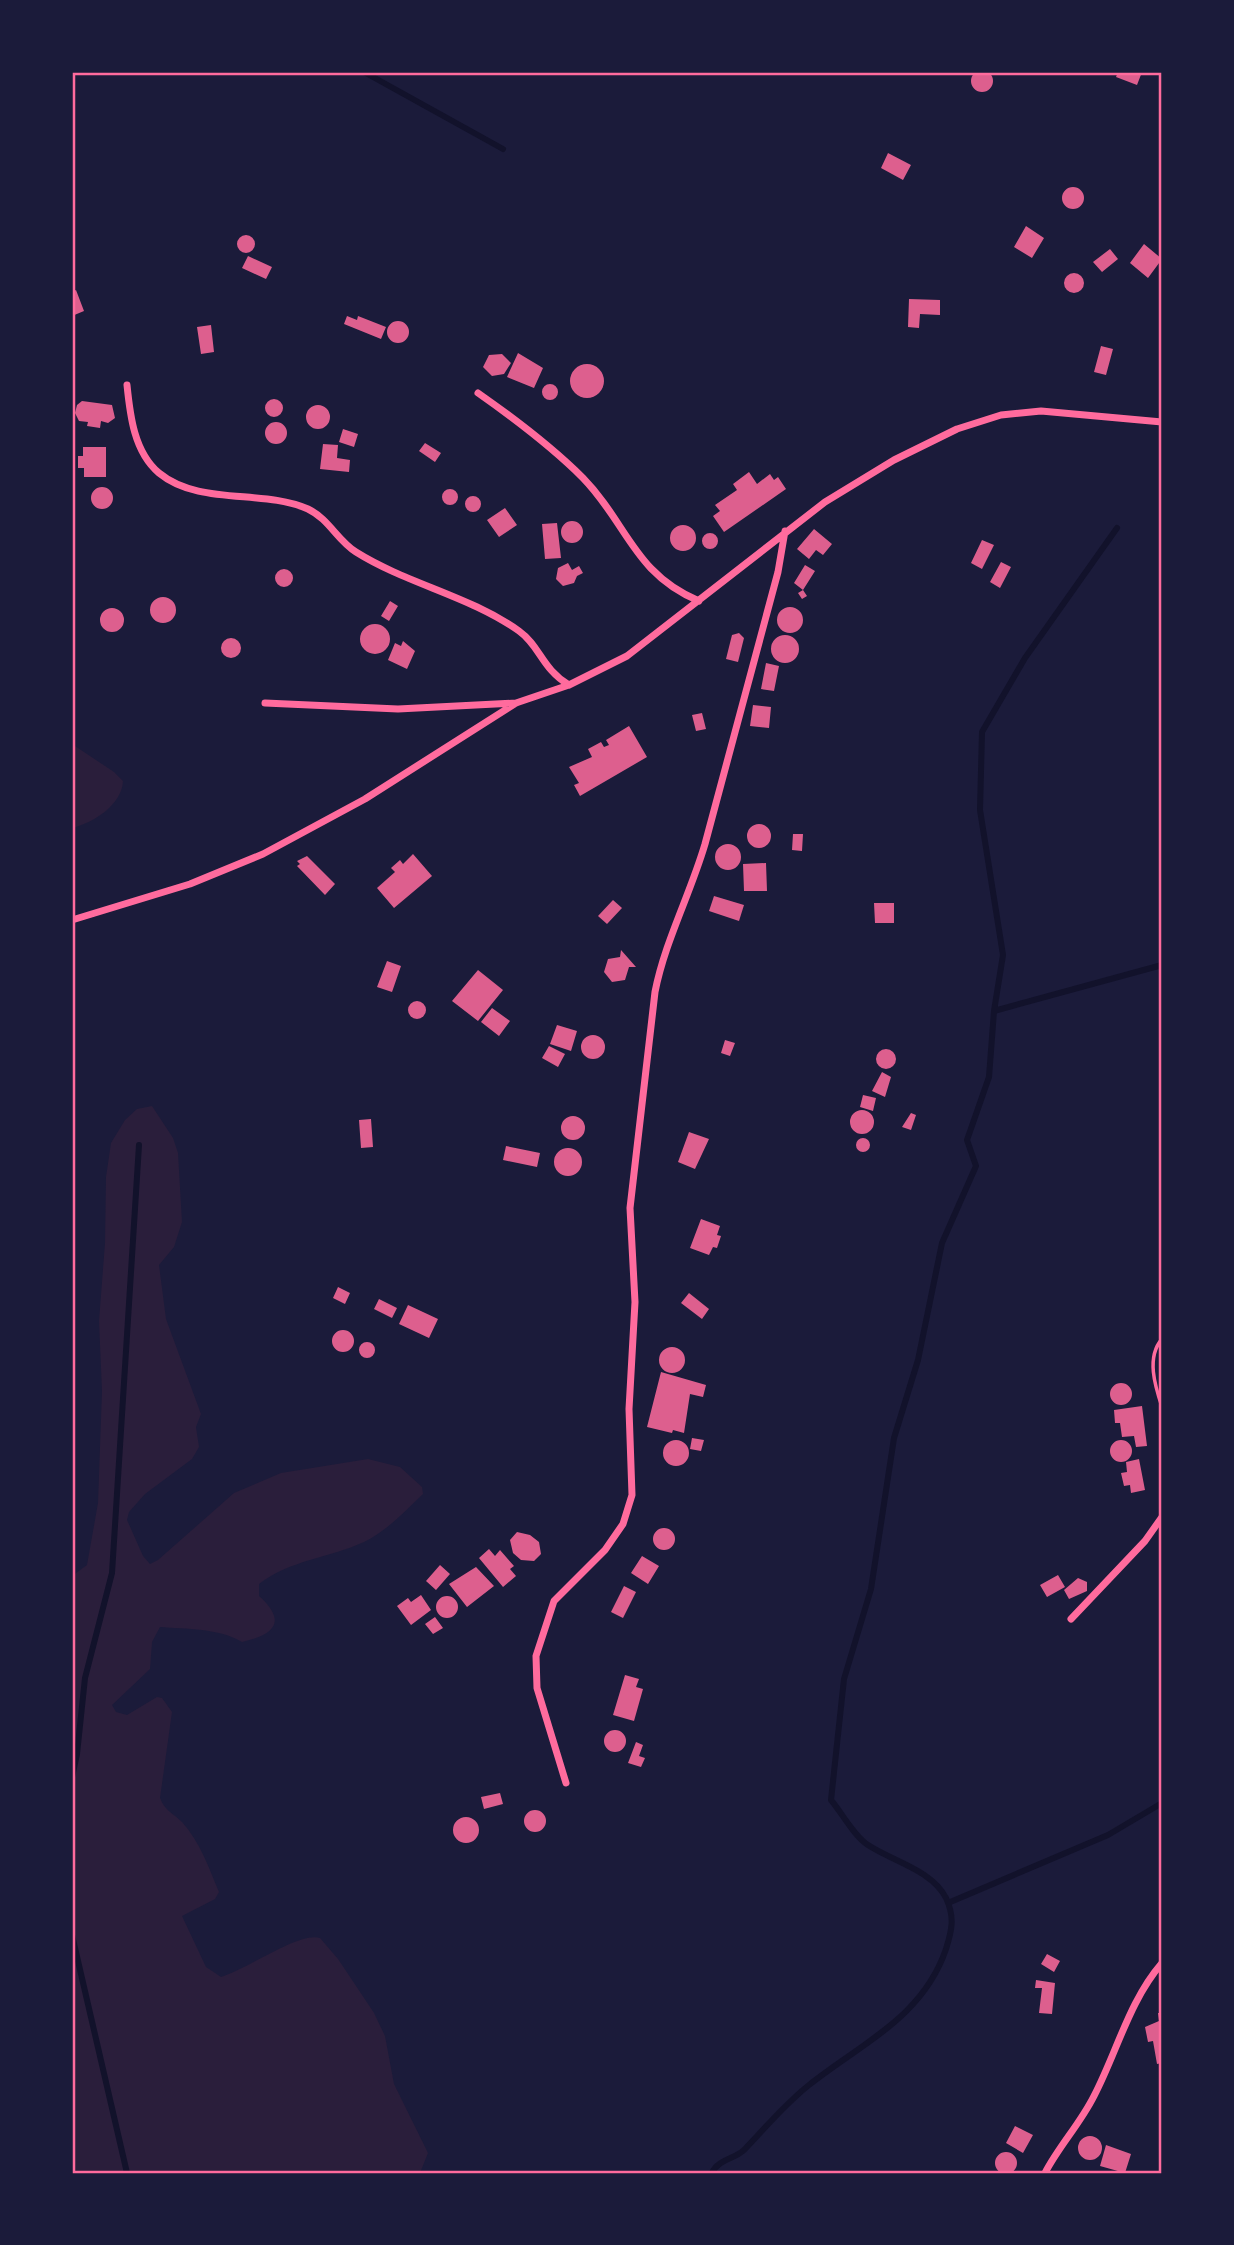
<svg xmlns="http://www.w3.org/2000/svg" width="1234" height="2245" viewBox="0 0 1234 2245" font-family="'Alegreya Sans',sans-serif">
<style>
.green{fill:#2a1e3b}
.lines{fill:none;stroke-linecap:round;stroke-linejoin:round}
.stream{stroke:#12122b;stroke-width:6}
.building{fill:#dd5f8e}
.path{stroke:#ff6b9d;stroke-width:3.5}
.minor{stroke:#ff6b9d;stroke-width:7}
.neatline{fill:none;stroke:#ff6b9d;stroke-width:2.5}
</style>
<rect width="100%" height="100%" fill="#1b1b3a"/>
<path class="green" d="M72,744L114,772L123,781C122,805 93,823 72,828Z
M152,1106L173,1138L178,1153L182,1222L174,1247L159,1265L166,1319L201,1414L196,1427L199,1447L192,1459L145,1494L129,1512L127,1520L143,1556L150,1564L158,1560L234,1493L281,1473L368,1459L400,1467L422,1487L423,1494C405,1511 387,1531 364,1542C329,1558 290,1560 259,1584V1596C288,1622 274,1635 242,1642C219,1628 186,1629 160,1627L152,1642L150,1669L112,1705L116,1712L127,1715L157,1697L162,1698L172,1712L160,1798C165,1811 173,1813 182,1822C200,1842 209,1868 219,1892L215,1899L182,1916L206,1967L221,1977C246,1970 300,1931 320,1938L338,1959L374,2013L385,2036L394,2084L428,2153L420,2173H72V1576L87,1565L98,1503L102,1391L99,1321L105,1243L106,1177L111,1143L125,1120L137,1109Z"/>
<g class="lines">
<path class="stream" d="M364,72L503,149
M994,1011L1162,965
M72,1777L77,1754L85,1678L112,1573L139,1145
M948,1903L1108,1835L1162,1803
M72,1935L127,2173
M712,2173C718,2159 736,2159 745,2149C766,2127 785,2104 809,2085C862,2043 923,2017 946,1949C952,1930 955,1917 946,1898C932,1870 892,1861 868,1845C854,1836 842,1813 831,1800L844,1679L871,1589L894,1438L918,1360L942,1243L976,1166L967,1140L989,1077L994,1011L1003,955L980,810L982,732L1025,658L1117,528"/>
</g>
<path class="building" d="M971 81a11 11 0 1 1 22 0a11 11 0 1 1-22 0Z
M1118,72H1142L1137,85L1116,77Z
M888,153L911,165L903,180L881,168Z
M1062 198a11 11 0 1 1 22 0a11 11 0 1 1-22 0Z
M1026,226L1044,238L1032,258L1014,247Z
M237 244a9 9 0 1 1 18 0a9 9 0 1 1-18 0Z
M1144,244L1162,259L1148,278L1130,263Z
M1110,249L1118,259L1102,272L1093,262Z
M248,256L272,267L266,279L242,268Z
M1064 283a10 10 0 1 1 20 0a10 10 0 1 1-20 0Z
M76,290L84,311L72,316V292Z
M909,299L940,300V315L920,314L919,328L908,327Z
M347,316L357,320L358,316L386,327L381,339L344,324Z
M387 332a11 11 0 1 1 22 0a11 11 0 1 1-22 0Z
M211,325L214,352L201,354L197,327Z
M1101,346L1113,349L1106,375L1094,372Z
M518,353L543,368L534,388L507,377Z
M502,354L511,363L504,374L492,376L483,367L489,355Z
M570 381a17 17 0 1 1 34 0a17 17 0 1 1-34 0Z
M542 392a8 8 0 1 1 16 0a8 8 0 1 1-16 0Z
M265 408a9 9 0 1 1 18 0a9 9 0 1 1-18 0Z
M82,401L112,405L115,418L108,423L101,421L100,428L87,426L88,422L79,421L75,413L77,405Z
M306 417a12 12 0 1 1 24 0a12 12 0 1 1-24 0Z
M265 433a11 11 0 1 1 22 0a11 11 0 1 1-22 0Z
M343,429L358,434L354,447L339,442Z
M425,443L441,453L435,462L419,451Z
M323,444L338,445L337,458L350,460L349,472L320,469Z
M83,447H106V477H84V468H78V456H83Z
M749,472L757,484L770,474L774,480L778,477L786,489L724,532L713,516L720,511L715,505L737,490L733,484Z
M91 498a11 11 0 1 1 22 0a11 11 0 1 1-22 0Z
M442 497a8 8 0 1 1 16 0a8 8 0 1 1-16 0Z
M465 504a8 8 0 1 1 16 0a8 8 0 1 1-16 0Z
M505,508L517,525L499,537L487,520Z
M561 532a11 11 0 1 1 22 0a11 11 0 1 1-22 0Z
M557,523L561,558L545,559L542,524Z
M670 538a13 13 0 1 1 26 0a13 13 0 1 1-26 0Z
M814,529L832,544L823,555L816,550L809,559L797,549Z
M702 541a8 8 0 1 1 16 0a8 8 0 1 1-16 0Z
M982,540L994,545L982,569L971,563Z
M1001,562L1011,567L1000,588L990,582Z
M568,563L572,570L579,566L583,573L577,576L574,583L563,586L556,579L558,568Z
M805,565L815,571L803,590L807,596L802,599L798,593L803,590L794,583Z
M275 578a9 9 0 1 1 18 0a9 9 0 1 1-18 0Z
M150 610a13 13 0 1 1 26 0a13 13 0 1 1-26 0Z
M390,601L398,606L389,621L381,616Z
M777 620a13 13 0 1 1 26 0a13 13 0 1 1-26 0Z
M100 620a12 12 0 1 1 24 0a12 12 0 1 1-24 0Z
M360 639a15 15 0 1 1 30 0a15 15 0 1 1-30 0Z
M739,633L744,638L738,662L726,659L732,635Z
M771 649a14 14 0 1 1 28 0a14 14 0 1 1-28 0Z
M221 648a10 10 0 1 1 20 0a10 10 0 1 1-20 0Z
M403,641L415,651L407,669L388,660L395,643L401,646Z
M766,663L779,666L774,691L761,689Z
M753,705L771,707L769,728L750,726Z
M702,713L706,729L696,731L692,715Z
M629,726L647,757L580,796L574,785L579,783L569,767L592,757L588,749L601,742L604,747L609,745L606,740Z
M747 836a12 12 0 1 1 24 0a12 12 0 1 1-24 0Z
M793,834H803L802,851L792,850Z
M715 857a13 13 0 1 1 26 0a13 13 0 1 1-26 0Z
M413,854L432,876L394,908L377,888L395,872L391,868L400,860L403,864Z
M307,856L335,884L325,895L297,866L300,864L297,861Z
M766,863L767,891H744L743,864Z
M714,896L744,905L739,921L709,911Z
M613,900L622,908L607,924L598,916Z
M874,903H894V923H875Z
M621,950L636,967H629L625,980L612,982L604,972L608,959L620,957Z
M387,961L401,966L392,992L377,987Z
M478,970L503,990L478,1021L452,1001Z
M408 1010a9 9 0 1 1 18 0a9 9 0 1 1-18 0Z
M492,1008L510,1021L499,1036L481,1022Z
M557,1025L577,1031L571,1051L550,1044Z
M581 1047a12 12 0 1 1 24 0a12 12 0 1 1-24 0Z
M725,1040L735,1043L730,1056L721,1053Z
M549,1046L565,1054L558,1067L542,1058Z
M876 1059a10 10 0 1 1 20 0a10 10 0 1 1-20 0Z
M882,1072L891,1077L885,1097L872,1091Z
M863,1095L876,1098L873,1111L860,1107Z
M850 1122a12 12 0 1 1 24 0a12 12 0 1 1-24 0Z
M911,1113L916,1115L911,1130L902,1127Z
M561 1128a12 12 0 1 1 24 0a12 12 0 1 1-24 0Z
M371,1119L373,1147L361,1148L359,1120Z
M689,1132L709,1139L695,1169L678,1162Z
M856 1145a7 7 0 1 1 14 0a7 7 0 1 1-14 0Z
M506,1146L540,1153L537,1167L503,1160Z
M554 1162a14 14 0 1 1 28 0a14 14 0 1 1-28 0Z
M701,1219L720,1226L717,1235L721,1236L717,1248L713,1247L709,1255L690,1248Z
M338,1287L350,1293L345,1304L333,1298Z
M689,1293L709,1309L702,1319L681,1303Z
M379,1299L397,1308L392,1318L374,1309Z
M408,1305L438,1319L429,1338L399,1324Z
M332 1341a11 11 0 1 1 22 0a11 11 0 1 1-22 0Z
M359 1350a8 8 0 1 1 16 0a8 8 0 1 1-16 0Z
M659 1360a13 13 0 1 1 26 0a13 13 0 1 1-26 0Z
M661,1372L706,1385L703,1397L690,1394L684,1433L673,1430L672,1433L647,1427Z
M1110 1394a11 11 0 1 1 22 0a11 11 0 1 1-22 0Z
M1142,1406L1147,1446L1136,1447L1134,1436L1122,1437L1120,1423H1115L1114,1410Z
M692,1438L704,1440L701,1451L690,1449Z
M663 1453a13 13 0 1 1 26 0a13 13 0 1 1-26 0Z
M1110 1451a11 11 0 1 1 22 0a11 11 0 1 1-22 0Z
M1139,1459L1145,1490L1131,1493L1130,1485L1124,1486L1121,1473L1127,1472L1126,1462Z
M653 1539a11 11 0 1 1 22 0a11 11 0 1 1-22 0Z
M517,1532L530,1535L539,1542L541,1554L534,1561L521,1560L513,1553L510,1540Z
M489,1549L495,1556L500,1550L514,1566L510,1569L516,1576L503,1587L479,1558Z
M642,1556L659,1566L648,1584L631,1573Z
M440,1565L450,1574L436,1590L426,1581Z
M476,1567L494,1586L467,1607L449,1584Z
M1058,1575L1065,1587L1047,1597L1040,1585Z
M1078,1578L1087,1582V1591L1069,1599L1064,1590Z
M624,1586L636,1592L623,1618L611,1612Z
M421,1595L431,1610L411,1625L397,1606L408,1598L411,1602Z
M436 1607a11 11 0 1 1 22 0a11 11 0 1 1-22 0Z
M435,1617L443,1628L433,1634L425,1624Z
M625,1675L639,1679L636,1687L643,1689L634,1721L613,1715Z
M604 1741a11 11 0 1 1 22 0a11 11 0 1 1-22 0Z
M636,1742L643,1745L639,1756L645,1758L641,1767L628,1763Z
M500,1793L503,1804L484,1809L481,1797Z
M524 1821a11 11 0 1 1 22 0a11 11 0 1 1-22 0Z
M453 1830a13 13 0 1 1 26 0a13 13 0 1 1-26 0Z
M1047,1954L1060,1961L1054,1972L1041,1964Z
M1036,1980L1055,1983L1052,2014L1039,2013L1042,1988H1035Z
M1158,2013H1162V2063L1157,2064L1153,2041L1148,2042L1145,2027L1159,2021Z
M1015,2126L1033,2135L1023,2153L1006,2143Z
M1078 2148a12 12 0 1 1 24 0a12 12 0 1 1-24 0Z
M1106,2145L1131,2154L1125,2173L1100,2166Z
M995 2163a11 11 0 1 1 22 0a11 11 0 1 1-22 0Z"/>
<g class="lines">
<path class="path" d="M1162,1339C1146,1357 1155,1386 1162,1407"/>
<path class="minor" d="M127,385C130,415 134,452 159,473C199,506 263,489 308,509C329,519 337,540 356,552C407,584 470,596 519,631C540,646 542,669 569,685
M478,393C515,419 551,446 583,478C627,523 634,574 699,601
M265,703L398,709L516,703
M72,920L190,884L263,854L365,799L516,703L569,685L627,656L825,502L894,460L957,429L1001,415L1041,411L1162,422
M1071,1619L1145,1541L1162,1517
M566,1783L537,1688L536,1656L554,1601L605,1550L623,1524L632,1495L629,1409L635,1302L630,1208L655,992C665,941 690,895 705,844L778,572L785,531
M1045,2173C1059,2146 1080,2124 1094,2096C1117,2052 1129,2001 1162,1963"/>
</g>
<rect width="1234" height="2245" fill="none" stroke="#1b1b3a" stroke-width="147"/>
<rect x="74" y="74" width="1086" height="2098" class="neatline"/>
</svg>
